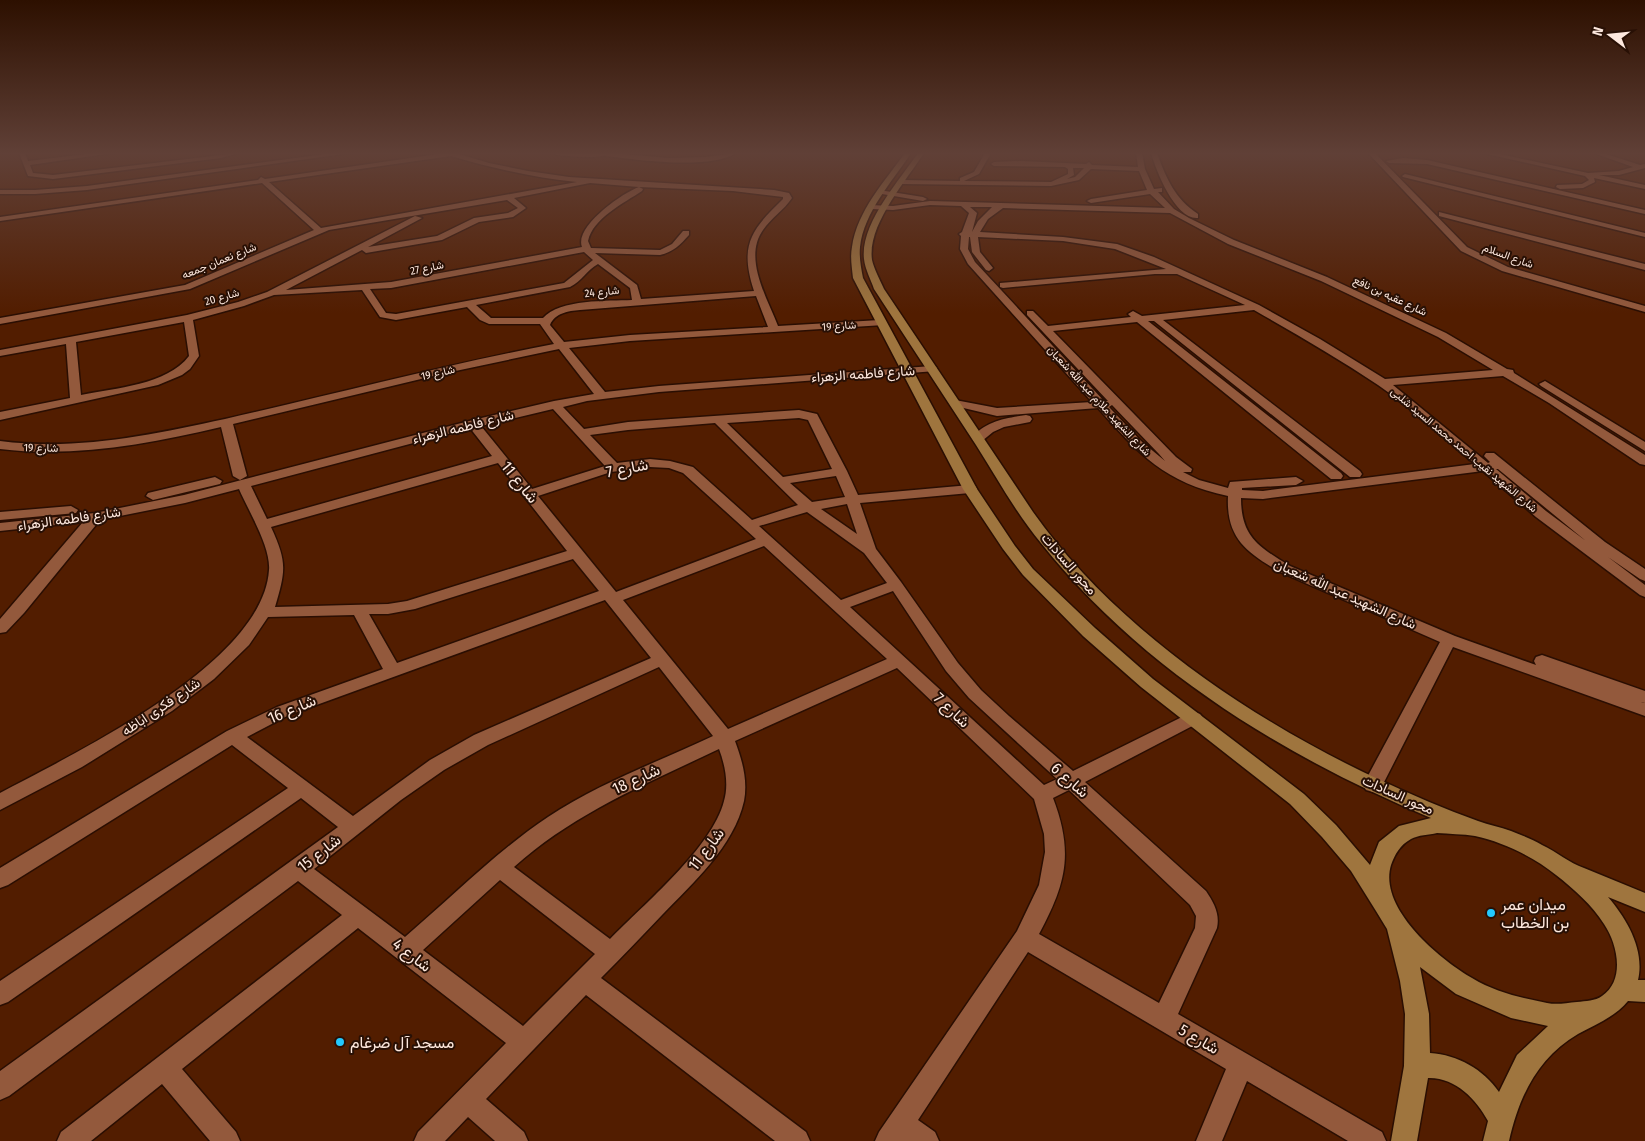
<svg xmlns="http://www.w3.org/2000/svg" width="1645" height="1141" viewBox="0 0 1645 1141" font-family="'Fira Sans Condensed',Vazirmatn,sans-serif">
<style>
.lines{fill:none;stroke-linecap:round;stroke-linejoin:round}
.street-casing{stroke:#2a0e02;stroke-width:3}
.secondary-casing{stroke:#2a0e02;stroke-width:3}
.street{fill:#93593c;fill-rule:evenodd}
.secondary{fill:#9f753e;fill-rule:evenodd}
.poi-dot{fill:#23c9fe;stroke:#281005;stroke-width:2}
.labels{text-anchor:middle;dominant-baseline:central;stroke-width:4;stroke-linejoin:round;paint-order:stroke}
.far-street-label{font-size:11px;fill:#fde8de;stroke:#281005}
.street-label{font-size:14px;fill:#fde8de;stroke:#281005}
.near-street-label{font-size:16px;fill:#fde8de;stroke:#281005}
.near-poi-label{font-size:16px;fill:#fde8de;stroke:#281005;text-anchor:start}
</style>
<rect width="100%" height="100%" fill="#521d00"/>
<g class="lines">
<g class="street-casing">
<path id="street" d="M19,153H25L28,161L95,153H113L30,165L33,173L53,175L238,153L221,158L53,179L28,176Z
M333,153H350L87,190L35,194H0V190H35L87,186Z
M445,153H455L489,163L528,171L569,177L774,190L789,193L792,198C784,210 771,218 763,230C743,258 767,298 778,326L880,320L885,323L884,325L630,341L569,348L605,392L659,386L932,366L936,367L937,369L936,371L659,392L587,401L563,407L584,429L628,422L799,410L817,414L847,471L858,495L970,485L975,486L977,489L975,492L970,493L860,503L876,549L901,582L958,663L981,690L1009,716L1073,771L1188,714L1194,712L1200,714L1203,718L1200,722L1085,782L1206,891C1214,903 1220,914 1217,928L1178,1014L1382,1132L1386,1141H1348L1247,1081L1222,1141H1196L1226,1069L1028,952L918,1120L935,1132L939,1141H875L879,1132L1017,931L1039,885L1045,852L1044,834L1034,799L897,668L735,741C742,760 748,780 744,801C734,846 693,883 662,915C642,936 622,957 601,978L806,1132L810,1141H775L586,995L486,1099L524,1132L528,1141H495L468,1117L445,1141H414L418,1132L506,1043L358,928L182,1069L236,1132L240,1141H210L162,1084L91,1141H57L61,1132L342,915L298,881L9,1096L0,1100V1071L338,827L301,798L8,1002L0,1005V981L288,788L232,745L8,885L0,888V868L227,731L277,707L383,669L354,615L268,617L249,645L214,679L172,711L82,767L0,810V793C75,753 263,664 269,570C271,547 248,510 239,489L185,503L100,520L24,613L6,632L0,633V619L83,522L0,531V523L95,513L184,495L473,420L554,401L594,394L559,349L446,373L233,424L247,476L240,480L233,476L221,427C148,444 75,458 0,449V441C77,451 150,435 225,419C335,394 444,365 554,344L540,324H489L480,320L467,307L396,320L380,317L362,290L274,295L244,306L193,320L199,356L190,369L182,375L158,385L0,420V412L70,398L66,344L0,356V350L187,315L238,302L267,292L415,216L422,218L368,247L437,236L474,218L508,213L518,208L507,200L329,230L190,289L0,324V318L185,285L314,230L262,183L0,221V217L258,180L261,177L265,179ZM451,156C492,168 534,178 577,182L321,228L269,182ZM590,183L639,187C622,193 574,227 582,247L391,282L286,290L362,250L366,253L442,240L479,222L513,217L526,208L514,198ZM639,187L733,191L783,197V199C751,230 739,245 754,291L641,299L637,285L595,253L660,255C673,252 680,245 689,235V231H683L672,244L660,250L591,248L588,241C593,218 624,203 642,191L643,189ZM584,252L593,260L564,283L396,314L386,313L370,289L391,288ZM598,264L630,288L632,300C608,301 560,299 543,318H491L476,305L570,287C582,281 587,270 598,264ZM756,296L768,327L630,335L564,342L550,325C555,313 568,311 580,310ZM184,322L189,356C167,385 115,388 81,395L76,342ZM553,409L605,466L532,489L481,426ZM799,418L808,420L832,469L783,477L727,423ZM715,423L798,505L752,520L693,467L670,461L650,459L617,463L590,435L628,430ZM470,428L492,456L267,519L251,486ZM498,463L567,551L407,601L388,604L275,607C286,570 287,562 271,527ZM650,467L669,468L683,473L756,539L616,592L538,496L611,472ZM836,476L845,497L812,502L790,483ZM847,504L857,534L821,509ZM807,512L864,553L887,583L841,600L759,526ZM764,546L887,659L728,729L623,600ZM573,559L599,591L397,663L369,614H388L415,609ZM893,591L946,671L969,698L1057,779L1044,785L850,607ZM605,600L651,658L474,735L430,760L353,816L247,737L289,715ZM659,667L713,736C660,761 597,784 548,817C497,851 452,897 405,937L314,869L401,800L444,770L488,745ZM719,749C725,765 729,784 724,801C712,848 644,904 610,939L514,867C574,813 648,783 719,749ZM1069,790L1190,905L1196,916L1195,928L1159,1003L1039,934C1066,884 1074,853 1053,798ZM500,880L595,954L523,1026L423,950Z
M554,153H612L668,158L706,157L736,153C710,170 638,160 607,156C602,155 597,157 592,157C580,157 568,156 557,155Z
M985,153H991L979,174L964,181L1051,182L1068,174V169L1065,167L994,166L991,164L994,162L1021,161L1086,164L1089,162L1092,165L1138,167L1136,153H1142L1145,169L1154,189L1162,188V192H1158L1174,209L1189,218L1234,240L1327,277L1446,333L1507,369L1513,370L1514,373L1645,455V465L1640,464L1549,403L1503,376L1393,385L1488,463L1490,462L1484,456L1486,453H1494L1605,542L1645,569V581L1640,579L1608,557L1645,585V597L1640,595L1536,517L1483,471L1263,499L1241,498C1241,537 1259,547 1290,566L1455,636L1536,665L1534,661L1536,657L1542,655L1645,691V703L1641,702L1645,703V716L1453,647L1380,790L1373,792L1366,790L1363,785L1440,642L1280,572C1246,552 1226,538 1228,496C1165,483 1139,454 1098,408L997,416L951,405L949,403L955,400L997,408L1092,402L968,264L960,249L961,236L959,234L962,232L969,213L961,206L930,205L893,210L872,209H869V205L893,206L930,201L1165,208L1150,194L1091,203L1087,201L1091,199L1147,190L1139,171L1091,169L1079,180L1051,186L903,184L899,182L903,180L960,181V178L974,172ZM1073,168H1084L1075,177L1067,179L1074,175ZM970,207H992L978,221L972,232L977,213ZM1003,208L1170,213L1228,244L1321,281L1438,337L1493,370L1385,379L1320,339L1259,305L1154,257L1117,244L1063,237L980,232L988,219ZM969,237H970L972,252L986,270L989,271L993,268L980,252L978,237L1063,241L1115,249L1166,269L1000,283V287L1003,288L1155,274H1177L1245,305L1142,316L1133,311L1128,314L1131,317L1048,326L1033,311H1027V315L1108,401H1104L975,262L968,249ZM1254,310C1296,334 1338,358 1378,385C1412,408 1443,437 1475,464L1263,491L1242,490V488L1296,485L1303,481L1296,477L1230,482L1228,488L1199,480L1183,472H1191L1192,469L1176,457L1053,331L1137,322L1331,479H1341L1343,476L1341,473L1148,321H1154L1350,477H1360L1362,474L1360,471L1163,320ZM1112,405L1159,454L1165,461L1141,441L1109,407ZM1496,469H1498L1586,541L1546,511Z
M1151,153H1157C1166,178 1175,199 1198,214V218C1175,220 1156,170 1151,153Z
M1368,153H1375L1467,247L1508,267L1645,306V312L1502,271L1461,251Z
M1483,153H1495L1588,173L1619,171L1633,167L1594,153H1603L1640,165L1645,164V168L1619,175H1599L1645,185V189L1594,178L1595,182L1583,188L1560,189L1556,187L1557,185L1582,184L1589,180L1585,176Z
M1403,158L1427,160L1645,210V214L1427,164L1389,163L1386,161Z
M1405,174L1645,233V237L1403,177L1402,176Z
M879,190L923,197L927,199L923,201L882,194H879Z
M1439,212L1645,264V270L1439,216Z
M1545,381L1645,442V451L1541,386L1539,384Z
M1026,415L1030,416L1032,419L1030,422L1004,427L993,432L982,441H974L972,438C985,421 1006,418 1026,415Z
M215,477L222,481L220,484L153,500L146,496L148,493Z
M71,506L78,510L76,513L0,520V512Z"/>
</g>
<g class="secondary-casing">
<path id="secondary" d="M905,153H911C892,182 864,212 860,247C859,257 861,268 863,278L977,489L1015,546L1033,569L1095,628L1153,679L1304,794L1336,825L1370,865L1379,842L1399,826L1431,818C1285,757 1141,669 1041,543C1016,513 997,478 976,445C942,393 908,341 874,289C871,280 865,269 864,259C860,224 899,181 918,153H924C906,181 867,225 872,260C874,269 880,280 884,289L1033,512C1115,628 1253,721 1380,780C1412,795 1445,809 1478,821C1489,825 1500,827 1511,831C1521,835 1532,839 1542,845C1557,852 1569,863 1584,868L1645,893V912L1608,897C1627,919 1645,950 1638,980H1645V1002L1628,1001C1616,1016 1595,1025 1578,1034C1537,1058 1519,1097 1509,1141H1483L1488,1121C1476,1099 1455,1077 1428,1078L1417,1141H1391L1404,1066L1405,1014L1400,981L1387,929L1376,911L1351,871L1322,837L1290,804L1141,687L1083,636L1023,575L1003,549L963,489L853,278C852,268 850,257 852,247C857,211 885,181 905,153ZM1437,833C1449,834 1463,834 1475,836C1503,842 1534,857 1556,875C1574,889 1592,905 1604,924C1617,943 1626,980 1602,996C1595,1001 1586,1001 1577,1002C1566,1003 1557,1005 1547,1003C1521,998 1495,992 1472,978C1439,959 1378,908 1391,865C1395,854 1400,845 1411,839C1418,835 1429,835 1437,833ZM1420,967L1456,994L1511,1018L1548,1026L1517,1055L1499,1092C1483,1069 1458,1055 1430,1053L1429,1014Z"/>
</g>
<use href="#street" class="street"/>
<use href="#secondary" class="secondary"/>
</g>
<linearGradient id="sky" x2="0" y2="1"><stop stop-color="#2d1000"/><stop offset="0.49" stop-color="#604037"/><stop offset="1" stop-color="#604037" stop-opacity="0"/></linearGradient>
<rect width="1645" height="313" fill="url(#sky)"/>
<g class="poi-dot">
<circle cx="1491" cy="913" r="5"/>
<circle cx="340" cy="1042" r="5"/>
</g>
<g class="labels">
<g class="far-street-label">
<text transform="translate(1508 256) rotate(20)">شارع السلام</text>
<text transform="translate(219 261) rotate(-22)">شارع نعمان جمعه</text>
<text transform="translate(427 268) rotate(-11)">شارع 27</text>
<text transform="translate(602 292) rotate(-6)">شارع 24</text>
<text transform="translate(1390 296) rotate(25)">شارع عقبه بن نافع</text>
<text transform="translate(222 297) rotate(-16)">شارع 20</text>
<text transform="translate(839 326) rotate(-4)">شارع 19</text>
<text transform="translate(438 373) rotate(-13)">شارع 19</text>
<text transform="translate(1099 401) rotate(47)">شارع الشهيد ملازم عبد الله شعبان</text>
<text transform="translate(41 448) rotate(1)">شارع 19</text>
<text transform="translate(1464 450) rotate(40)">شارع الشهيد نقيب احمد محمد السيد شلبى</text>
</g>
<g class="street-label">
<text transform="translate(863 374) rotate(-4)">شارع فاطمه الزهراء</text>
<text transform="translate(463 427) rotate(-14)">شارع فاطمه الزهراء</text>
<text transform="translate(69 519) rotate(-8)">شارع فاطمه الزهراء</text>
<text transform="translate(1069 564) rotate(49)">محور السادات</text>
<text transform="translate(1345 594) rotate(24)">شارع الشهيد عبد الله شعبان</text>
<text transform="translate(161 707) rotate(-34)">شارع فكرى اباظه</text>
<text transform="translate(1398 795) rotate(24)">محور السادات</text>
</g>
<g class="near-street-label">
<text transform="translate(627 468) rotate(-11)">شارع 7</text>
<text transform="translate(520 482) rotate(51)">شارع 11</text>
<text transform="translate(292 709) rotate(-23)">شارع 16</text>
<text transform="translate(952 710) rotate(43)">شارع 7</text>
<text transform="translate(636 779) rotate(-25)">شارع 18</text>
<text transform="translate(1070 780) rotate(41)">شارع 6</text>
<text transform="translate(706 849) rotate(-53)">شارع 11</text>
<text transform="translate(319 853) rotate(-38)">شارع 15</text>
<text transform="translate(412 955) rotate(37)">شارع 4</text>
<text transform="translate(1199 1039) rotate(30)">شارع 5</text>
</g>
<g class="near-poi-label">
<text x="1501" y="904">ميدان عمر<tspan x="1501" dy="18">بن الخطاب</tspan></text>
<text x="350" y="1042">مسجد آل ضرغام</text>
</g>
</g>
<g transform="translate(1610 35) rotate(286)" stroke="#281005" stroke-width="4" paint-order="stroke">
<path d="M0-4L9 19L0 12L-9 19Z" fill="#fde8de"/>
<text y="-8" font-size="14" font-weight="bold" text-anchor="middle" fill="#fde8de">N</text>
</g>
</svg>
